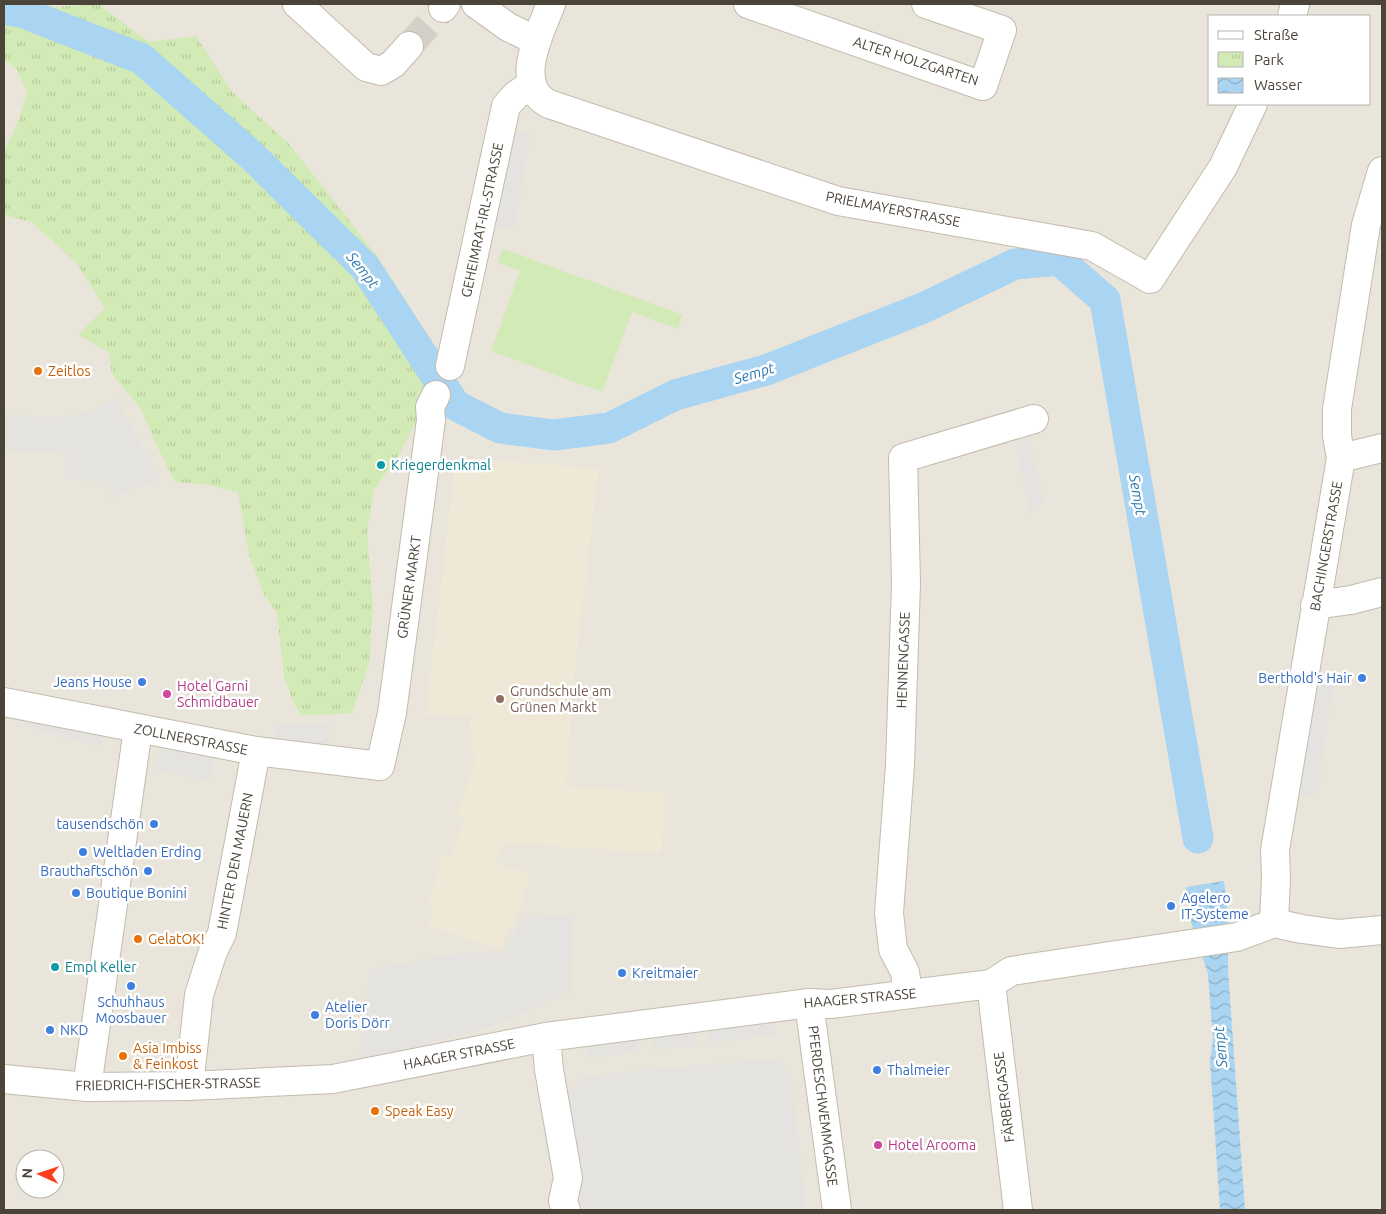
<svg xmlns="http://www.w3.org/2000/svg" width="1386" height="1214" viewBox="0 0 1386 1214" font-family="Ubuntu,sans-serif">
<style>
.residential{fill:#eae5da;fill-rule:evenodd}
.education{fill:#efe8d6}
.park{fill:url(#park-tufts)}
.pitch{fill:#d2eab5}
.parking{fill:#e5e3e0}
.water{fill:url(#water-waves)}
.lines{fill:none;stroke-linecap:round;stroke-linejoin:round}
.canal{stroke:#a9d4f2;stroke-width:31}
.minor-tunnel{stroke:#d4d0c8;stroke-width:28;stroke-dasharray:28 14;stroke-linecap:butt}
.minor-casing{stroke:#c2bbae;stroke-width:30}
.minor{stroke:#fff;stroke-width:28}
.food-dot{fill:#e8710a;stroke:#fff;stroke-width:2}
.culture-dot{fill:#0f9aa8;stroke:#fff;stroke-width:2}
.shop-dot{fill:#3f7fe0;stroke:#fff;stroke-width:2}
.hotel-dot{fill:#d1479c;stroke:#fff;stroke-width:2}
.education-dot{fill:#8d6e63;stroke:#fff;stroke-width:2}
.labels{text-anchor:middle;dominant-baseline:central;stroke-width:5;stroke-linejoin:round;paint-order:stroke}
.street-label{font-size:14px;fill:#4b4439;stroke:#fff}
.food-label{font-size:14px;fill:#c56008;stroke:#fff;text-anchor:start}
.culture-label{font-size:14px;fill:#0d838f;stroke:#fff;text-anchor:start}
.shop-label{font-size:14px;fill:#366cbe;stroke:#fff;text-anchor:start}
.hotel-label{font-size:14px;fill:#b23c85;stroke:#fff;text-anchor:start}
.education-label{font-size:14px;fill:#785e54;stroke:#fff;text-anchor:start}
.water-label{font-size:15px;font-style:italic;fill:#2e7ab2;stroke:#fff}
</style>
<defs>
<pattern id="park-tufts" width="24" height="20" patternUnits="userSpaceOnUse" patternTransform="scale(1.25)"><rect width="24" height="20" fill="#d2eab5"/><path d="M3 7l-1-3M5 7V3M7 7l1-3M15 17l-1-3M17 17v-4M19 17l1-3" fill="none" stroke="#b6ca9c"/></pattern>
<pattern id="water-waves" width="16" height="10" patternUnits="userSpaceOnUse" patternTransform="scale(1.25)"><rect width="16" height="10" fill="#a9d4f2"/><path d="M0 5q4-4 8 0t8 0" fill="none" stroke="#8caec5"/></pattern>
</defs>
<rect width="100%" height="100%" fill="#f6f3ec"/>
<path class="residential" d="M4,4H1382V1210H4ZM1210,16H1370V104H1210ZM25,1159H55V1189H25Z"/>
<path class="education" d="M456,458L599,468L573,684L566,786L666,794L661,853L503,843L496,863L530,874L513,926L509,925L501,950L428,926L434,906L428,903L443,856L451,858L464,818L457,815L475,760L469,716L426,714Z"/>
<path class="park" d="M91,4H98L149,42L196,36L232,92L290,145L377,256L415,316L418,329L437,362L421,411L399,455L374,490L367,533L373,607L369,663L352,713L322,715H301L293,701L284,677L277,613L263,593L249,555L238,492L203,484L175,482L156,444L141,409L112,374L109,352L78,335L105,308L76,262L31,222L4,215V152L18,122L27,93L17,70L4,59V12Z"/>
<path class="pitch" d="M503,249L683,315L678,329L632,312L602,392L491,351L520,271L498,262Z"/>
<path class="parking" d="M511,130L530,133L515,230L496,227Z
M115,398L160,478L111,498L112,482L64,479L66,454L4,450V414L55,418L87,412Z
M1028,435L1044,500L1031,514L1016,450Z
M1333,684L1318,794L1294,796L1310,687Z
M30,717L103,738L101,747L27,726Z
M329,723L328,749H276L275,724Z
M162,743L214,751L210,780L157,771Z
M573,915L570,992L497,1025L358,1062L370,969L461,953L503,954L522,919Z
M774,1015L776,1035L709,1043L707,1023Z
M694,1025L697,1045L654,1050L651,1030Z
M636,1032L639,1052L587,1058L584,1038Z
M778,1058L791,1075L806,1210H584L581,1196L567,1095L585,1076Z
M543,1099L553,1159L548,1160L538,1100Z"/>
<path class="water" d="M1224,881L1228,914V970L1245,1210H1220L1210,1061L1213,1040L1208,974L1191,922L1186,887Z"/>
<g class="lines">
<path class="canal" d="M4,9L24,13L142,59L251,155L365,267L455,405L500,428L554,435L609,428L675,395L766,370L923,308L1015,264L1059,260L1105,300L1198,838"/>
<path class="minor-tunnel" d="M409,46L443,8"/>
<g class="minor-casing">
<path id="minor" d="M297,4L366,67L381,71L393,64L409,46
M476,4L508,27L537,41
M551,4C540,33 512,85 549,104L838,201L1092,246L1150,279L1223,167L1253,104
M748,4L983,86L1002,30L926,4
M443,8L446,4
M1292,16L1295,4
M450,366L506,106L516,95L531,85
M1341,458L1382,448
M1315,605L1351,600L1382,592
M4,702L256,751L380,766L392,713L431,420L430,407L436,395
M1274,923L1276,878L1275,850L1341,458L1337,436V409L1366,225L1382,171
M991,984L1018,1210
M908,994L905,972L893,949L889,913L900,765L906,583L903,458L1034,419
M809,1003L837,1210
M546,1037L549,1070L568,1178L563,1201L566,1210
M4,1079L87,1087L189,1086L333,1079L546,1037L809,1003L831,1004L991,984L1011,971L1237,937L1274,923L1302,929L1339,934L1382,930
M189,1086L199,995L212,954L222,933L256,751
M87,1087L138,729"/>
</g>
<use href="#minor" class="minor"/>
</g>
<g class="food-dot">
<circle cx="38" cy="371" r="5"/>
<circle cx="138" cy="939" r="5"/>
<circle cx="123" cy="1056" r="5"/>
<circle cx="375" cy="1111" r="5"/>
</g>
<g class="culture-dot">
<circle cx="381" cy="465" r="5"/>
<circle cx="55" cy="967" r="5"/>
</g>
<g class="shop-dot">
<circle cx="1362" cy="678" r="5"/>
<circle cx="142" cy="682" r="5"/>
<circle cx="154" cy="824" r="5"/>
<circle cx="83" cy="852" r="5"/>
<circle cx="148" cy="871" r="5"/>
<circle cx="76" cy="893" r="5"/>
<circle cx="1171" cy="906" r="5"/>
<circle cx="622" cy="973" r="5"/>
<circle cx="131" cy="986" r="5"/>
<circle cx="315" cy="1015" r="5"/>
<circle cx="50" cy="1030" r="5"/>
<circle cx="877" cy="1070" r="5"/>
</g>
<g class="hotel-dot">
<circle cx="167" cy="694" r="5"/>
<circle cx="878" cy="1145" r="5"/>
</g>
<circle class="education-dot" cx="500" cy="699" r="5"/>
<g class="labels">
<g class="street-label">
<text transform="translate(916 61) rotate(18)">ALTER HOLZGARTEN</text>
<text transform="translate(893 209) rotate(11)">PRIELMAYERSTRASSE</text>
<text transform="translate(482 220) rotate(-78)">GEHEIMRAT-IRL-STRASSE</text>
<text transform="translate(1326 546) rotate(-80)">BACHINGERSTRASSE</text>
<text transform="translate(409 587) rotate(-82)">GRÜNER MARKT</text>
<text transform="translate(903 660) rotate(-88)">HENNENGASSE</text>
<text transform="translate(191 739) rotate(11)">ZOLLNERSTRASSE</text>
<text transform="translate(235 861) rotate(-79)">HINTER DEN MAUERN</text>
<text transform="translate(860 998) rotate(-5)">HAAGER STRASSE</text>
<text transform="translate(459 1054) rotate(-11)">HAAGER STRASSE</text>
<text transform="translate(168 1084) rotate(-1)">FRIEDRICH-FISCHER-STRASSE</text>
<text transform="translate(1004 1097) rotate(-97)">FÄRBERGASSE</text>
<text transform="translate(823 1106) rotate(83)">PFERDESCHWEMMGASSE</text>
</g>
<g class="food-label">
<text x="48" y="371">Zeitlos</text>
<text x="148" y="939">GelatOK!</text>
<text x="133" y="1048">Asia Imbiss<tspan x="133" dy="16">&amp; Feinkost</tspan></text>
<text x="385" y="1111">Speak Easy</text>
</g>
<g class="culture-label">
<text x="391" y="465">Kriegerdenkmal</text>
<text x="65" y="967">Empl Keller</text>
</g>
<g class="shop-label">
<text x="1352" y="678" text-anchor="end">Berthold's Hair</text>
<text x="132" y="682" text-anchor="end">Jeans House</text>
<text x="144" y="824" text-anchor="end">tausendschön</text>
<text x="93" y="852">Weltladen Erding</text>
<text x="138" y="871" text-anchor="end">Brauthaftschön</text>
<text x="86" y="893">Boutique Bonini</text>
<text x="1181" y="898">Agelero<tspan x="1181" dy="16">IT-Systeme</tspan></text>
<text x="632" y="973">Kreitmaier</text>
<text x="131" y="1002" text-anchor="middle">Schuhhaus<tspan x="131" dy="16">Moosbauer</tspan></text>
<text x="325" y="1007">Atelier<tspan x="325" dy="16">Doris Dörr</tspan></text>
<text x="60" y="1030">NKD</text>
<text x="887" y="1070">Thalmeier</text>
</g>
<g class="hotel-label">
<text x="177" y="686">Hotel Garni<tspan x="177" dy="16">Schmidbauer</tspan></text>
<text x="888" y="1145">Hotel Arooma</text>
</g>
<g class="education-label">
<text x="510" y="691">Grundschule am<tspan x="510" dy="16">Grünen Markt</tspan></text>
</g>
<g class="water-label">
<text transform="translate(363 270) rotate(51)">Sempt</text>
<text transform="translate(754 373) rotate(-17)">Sempt</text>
<text transform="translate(1138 495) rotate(80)">Sempt</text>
<text transform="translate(1220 1047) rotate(-95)">Sempt</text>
</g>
</g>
<rect width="1386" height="1214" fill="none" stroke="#4b4439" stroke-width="10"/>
<rect x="1208" y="15" width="162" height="90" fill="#ffffff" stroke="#b7b4b0"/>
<rect x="1218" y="31" width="25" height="8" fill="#ffffff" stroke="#b7b4b0"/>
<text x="1254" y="40" font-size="15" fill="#4b4439">Straße</text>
<rect x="1218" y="52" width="25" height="15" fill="url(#park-tufts)" stroke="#b7b4b0"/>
<text x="1254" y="65" font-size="15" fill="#4b4439">Park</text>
<rect x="1218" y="78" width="25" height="15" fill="url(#water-waves)" stroke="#b7b4b0"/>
<text x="1254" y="90" font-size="15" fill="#4b4439">Wasser</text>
<g transform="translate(40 1174) rotate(273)"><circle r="24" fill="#ffffff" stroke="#b7b4b0"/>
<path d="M0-4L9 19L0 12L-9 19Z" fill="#fc3f1d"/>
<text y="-8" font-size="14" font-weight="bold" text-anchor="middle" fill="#4b4439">N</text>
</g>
</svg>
